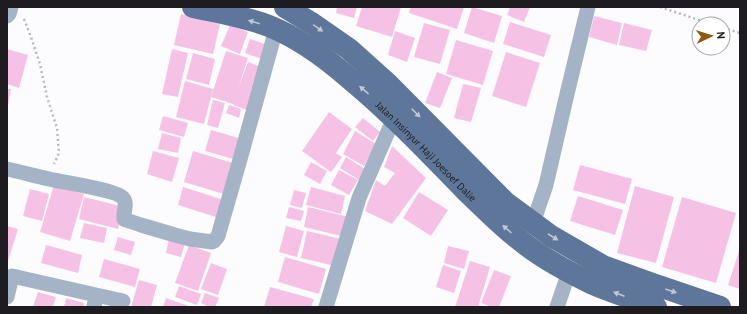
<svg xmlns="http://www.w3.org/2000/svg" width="747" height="314" viewBox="0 0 747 314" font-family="'PT Sans',sans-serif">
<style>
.building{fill:#f5c2e6}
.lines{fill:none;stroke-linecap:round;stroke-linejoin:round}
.path{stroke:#b9b8bb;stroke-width:2.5;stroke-dasharray:2 3;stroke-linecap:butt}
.minor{stroke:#a5b3c7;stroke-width:15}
.primary{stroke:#5d7699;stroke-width:22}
.oneway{fill:#bec8d6}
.labels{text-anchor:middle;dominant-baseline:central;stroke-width:3.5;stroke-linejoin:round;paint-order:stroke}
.street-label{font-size:10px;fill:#1e1c20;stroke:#fff}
</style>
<rect width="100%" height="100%" fill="#fcfbfe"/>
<path class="building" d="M337,7H357L354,18L336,13Z
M362,7H401L392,37L356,26Z
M411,7H464L457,29L409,13Z
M472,7L502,16L494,43L464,33Z
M510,7H530L524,22L507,15Z
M181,14L220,24L213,54L174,45Z
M594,16L622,23L617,45L589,37Z
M510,22L551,35L544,57L503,44Z
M424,23L450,30L440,64L414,57Z
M624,23L652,30L646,51L619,45Z
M230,25L248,32L240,54L221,46Z
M395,31L415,38L407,62L388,55Z
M250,39L268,45L264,60L245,53Z
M456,40L493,51L483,85L446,74Z
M7,49L28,55L19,88L7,84Z
M172,49L188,53L178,97L162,94Z
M226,51L248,58L238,89L248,62L264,68L249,111L233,105V104L211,97Z
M506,52L540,63L526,107L492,96Z
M193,53L215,59L209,85L186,79Z
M437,72L452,78L440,108L425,103Z
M185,81L213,89L204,124L176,117Z
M463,84L481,88L471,122L454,118Z
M7,89H11L8,106H7Z
M213,100L225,103L218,128L207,125Z
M229,105L241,109L239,118L226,113Z
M329,112L352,129L336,153L342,157L331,172L302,151Z
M163,116L188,123L184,137L159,130Z
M363,118L380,132L373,141L355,127Z
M211,130L242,139L237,160L205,151Z
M355,131L376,144L364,166L343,154Z
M162,133L181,138L178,153L158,149Z
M392,146L426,178L392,224L365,211L376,180L385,186L395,173L384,167Z
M153,151L179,158L172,182L147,174Z
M193,151L236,164L227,195L184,182Z
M346,157L365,169L359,180L340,168Z
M311,162L327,171L320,184L304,175Z
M580,165L632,179L625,204L573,190Z
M339,170L358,180L349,195L331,185Z
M54,185L84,194L70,241L40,232Z
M635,186L674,197L656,263L617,253Z
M183,187L224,200L219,218L178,205Z
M311,187L345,196L341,214L306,205Z
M30,189L49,194L42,221L23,216Z
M294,190L306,193L302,208L290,205Z
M419,192L448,210L431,236L403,218Z
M578,196L623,210L615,235L570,221Z
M84,197L124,207L118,229L79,219Z
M682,197L736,213L716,283L662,267Z
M289,207L304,211L301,221L286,218Z
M308,207L349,217L345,237L304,227Z
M84,223L107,228L104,243L80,238Z
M7,226L18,229L7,264Z
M286,226L304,231L297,257L279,252Z
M307,231L341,239L335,266L301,258Z
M118,237L135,242L131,255L114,250Z
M169,239L185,243L181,257L166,253Z
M46,245L82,255L78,273L41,263Z
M189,245L211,253L198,291L175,283Z
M448,246L469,251L464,269L444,263Z
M740,248V289L728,285Z
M285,257L326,269L319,294L278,282Z
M104,259L140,269L135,287L99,277Z
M470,261L490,267L478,307H455Z
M211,263L227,269L218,295L201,289Z
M443,265L461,271L454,293L436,287Z
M494,270L511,276L499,307H492L481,303Z
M139,280L157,285L151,307H131Z
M179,286L201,294L197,305L175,297Z
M270,287L314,299L311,307H264Z
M38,292L56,297L53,307H33Z
M205,293L219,298L215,307H209L201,303Z
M66,298L84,303L83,307H64Z
M166,298L191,307H163Z"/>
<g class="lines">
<path class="path" d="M660,7L711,24
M24,19L31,37L40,64L47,97L57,128L59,153L54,164
M723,28L740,33"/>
<path class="minor" d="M7,16L9,14L11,7
M7,169C21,172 35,176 49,179C61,182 117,190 123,198C128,204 123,212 124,219L126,220L141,225L175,235L190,239L212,242L214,241L218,236L239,163L276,29
M533,223L546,185L567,94L588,7
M96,295L123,301
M7,297L12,276L96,295L94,307
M326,307L359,198L394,118
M557,307L569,272"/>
<g class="primary">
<path id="s1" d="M193,7C218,12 246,17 269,26C299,38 326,58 350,79C391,113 428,152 465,190C483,207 501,226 521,241C543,259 568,272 593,284C613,293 635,299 656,307"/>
<path d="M285,7L313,24L349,49L388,84L505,202L551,236L603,266L650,283L720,307"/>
</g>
</g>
<defs><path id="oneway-solid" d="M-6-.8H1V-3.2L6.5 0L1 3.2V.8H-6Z"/></defs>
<g class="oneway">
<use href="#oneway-solid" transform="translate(254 22) rotate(-164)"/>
<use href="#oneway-solid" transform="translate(318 28) rotate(35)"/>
<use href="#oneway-solid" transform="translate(364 90) rotate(-140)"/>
<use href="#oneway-solid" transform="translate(416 113) rotate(45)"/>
<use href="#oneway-solid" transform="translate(507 229) rotate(-138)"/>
<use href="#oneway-solid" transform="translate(553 237) rotate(32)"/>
<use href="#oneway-solid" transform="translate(671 291) rotate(19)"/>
<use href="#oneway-solid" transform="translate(619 294) rotate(-159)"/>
</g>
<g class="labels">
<g class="street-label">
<text stroke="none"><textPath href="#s1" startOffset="281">Jalan Insinyur Haji Joesoef Dalie</textPath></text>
</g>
</g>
<rect width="747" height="314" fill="none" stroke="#1e1c20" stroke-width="16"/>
<g transform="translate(711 36) rotate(86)"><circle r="19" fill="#ffffff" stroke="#a5a4a6"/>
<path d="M0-3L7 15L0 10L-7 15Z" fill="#905910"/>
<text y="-6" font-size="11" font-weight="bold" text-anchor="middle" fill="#1e1c20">N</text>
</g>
</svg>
